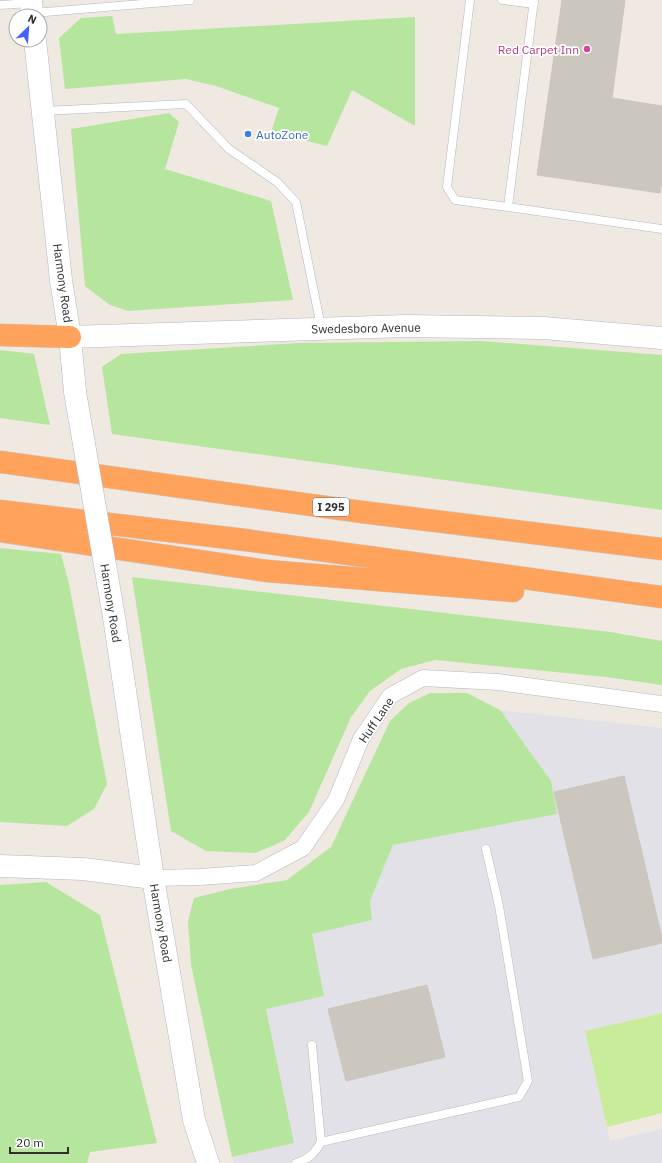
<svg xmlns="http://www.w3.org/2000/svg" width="662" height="1163" viewBox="0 0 662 1163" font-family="'IBM Plex Sans',sans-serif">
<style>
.industrial{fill:#e3e1e8}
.green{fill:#b6e59e}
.pitch{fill:#c9ec9a}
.building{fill:#cbc7bf;stroke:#cbc5ba}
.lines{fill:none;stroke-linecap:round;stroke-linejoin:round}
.service-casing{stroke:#b4b7c1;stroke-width:9}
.minor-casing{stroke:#b4b7c1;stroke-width:17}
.secondary-casing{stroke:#b4b7c1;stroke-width:23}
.motorway-casing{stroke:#c9c9c9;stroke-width:23}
.service{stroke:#fff;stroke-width:8}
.minor{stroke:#fff;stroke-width:16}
.secondary{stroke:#fff;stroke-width:22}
.motorway{stroke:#ffa35c;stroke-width:22}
.secondary-bridge-casing{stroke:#b4b7c1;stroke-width:23;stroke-linecap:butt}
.secondary-bridge{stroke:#fff;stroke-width:22}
.hotel-dot{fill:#d1479c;stroke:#fff;stroke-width:1.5}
.shop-dot{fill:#3f7fe0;stroke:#fff;stroke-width:1.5}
.labels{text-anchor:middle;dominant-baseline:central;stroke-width:3.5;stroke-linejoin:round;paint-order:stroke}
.shield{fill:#fff;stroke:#6d6d6d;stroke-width:1}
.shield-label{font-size:11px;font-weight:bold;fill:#2e2e2e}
.hotel-label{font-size:12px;fill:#b23c85;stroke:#fff;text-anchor:end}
.shop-label{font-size:12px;fill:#366cbe;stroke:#fff;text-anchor:start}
.street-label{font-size:12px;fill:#2e2e2e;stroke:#fff}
</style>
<rect width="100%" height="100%" fill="#efe9e1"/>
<path class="industrial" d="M500,710L662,728V1013L585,1031L610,1141L662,1129V1163H234L232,1157L294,1143L266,1008L324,996L312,934L372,920L370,901L393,845L557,814L551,781Z"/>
<path class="green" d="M112,16L116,34L415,17V126L352,90L327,146L271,132L279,108L216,86L186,79L65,89L59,38L81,18Z
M169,113L179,122L165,169L271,201L293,300L128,311L110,305L85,286L71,129Z
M481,341L662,355V510L112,434L102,367L121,354L299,343Z
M0,350L34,354L50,425L0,418Z
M0,548L61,554L69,584L107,784L94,809L67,826L0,822Z
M132,577L610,632L662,641V685L606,677L435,660L401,669L370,691L351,717L309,812L284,841L255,853L206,851L171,831Z
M430,693H467L500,710L551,781L557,814L393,845L370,901L372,920L312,934L324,996L266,1009L294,1143L232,1157L191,965L188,921L194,898L230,889L287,880L331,847L390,721L409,703Z
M46,882L100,915L157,1143L90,1152L87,1163H0V885Z"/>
<path class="pitch" d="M662,1013V1113L607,1127L585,1031Z"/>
<path class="building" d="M562,0H625L612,98L662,106V181L660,193L537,175Z
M624,776L662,938V943L593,959L554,792Z
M427,985L445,1057L346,1081L328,1009Z"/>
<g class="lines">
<g class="service-casing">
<path id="service" d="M470,0L447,187L455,200L508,207
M502,0L534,4
M534,0L508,207L662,229
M0,5L30,3
M33,13L190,0
M43,111L186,104L229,149L277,182L296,202L321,327
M321,1142L519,1097L528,1081L499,906L486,849
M296,1163C309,1159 315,1153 321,1142L312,1045"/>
</g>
<g class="minor-casing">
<path id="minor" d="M153,878L200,877L256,873L303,848L336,800L361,739L390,696L423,678L498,682L662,704"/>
</g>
<g class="secondary-casing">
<path id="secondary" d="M31,0L32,16
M35,40L61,280L70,337L75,392
M70,337L405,326L543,328L662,338
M114,617L153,878L194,1120L208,1163
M0,866L83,869L153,878"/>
</g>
<g class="motorway-casing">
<path id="motorway" d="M0,335L70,337
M0,462L362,512L662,549
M0,511L245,540L662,597
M0,531L267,571L513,591"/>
</g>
<use href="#service" class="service"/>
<use href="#minor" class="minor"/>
<use href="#secondary" class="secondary"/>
<use href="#motorway" class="motorway"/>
<g class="secondary-bridge-casing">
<path id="secondary-bridge" d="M75,392L114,617"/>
</g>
<use href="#secondary-bridge" class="secondary-bridge"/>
</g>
<circle class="hotel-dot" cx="587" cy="49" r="4"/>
<circle class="shop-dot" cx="248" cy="134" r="4"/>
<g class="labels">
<rect class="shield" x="313" y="498" width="36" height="18" rx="3"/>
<g class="shield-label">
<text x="331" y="507">I 295</text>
</g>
<g class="hotel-label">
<text x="579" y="49">Red Carpet Inn</text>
</g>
<g class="shop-label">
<text x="256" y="134">AutoZone</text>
</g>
<g class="street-label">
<text transform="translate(63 283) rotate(82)">Harmony Road</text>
<text transform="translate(366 328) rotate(-1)">Swedesboro Avenue</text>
<text transform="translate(111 603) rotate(81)">Harmony Road</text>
<text transform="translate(376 720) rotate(-56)">Huff Lane</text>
<text transform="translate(161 923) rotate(80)">Harmony Road</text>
</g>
</g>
<g transform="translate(28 28) rotate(25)"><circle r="19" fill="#ffffff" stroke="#ababab"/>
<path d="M0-3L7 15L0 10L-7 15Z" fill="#4264fb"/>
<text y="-6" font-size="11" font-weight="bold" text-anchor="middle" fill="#2e2e2e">N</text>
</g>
<path d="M10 1147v6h58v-6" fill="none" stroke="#2e2e2e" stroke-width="2"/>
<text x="16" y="1147" font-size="12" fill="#2e2e2e" stroke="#ffffff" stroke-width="3" paint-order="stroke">20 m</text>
</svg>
